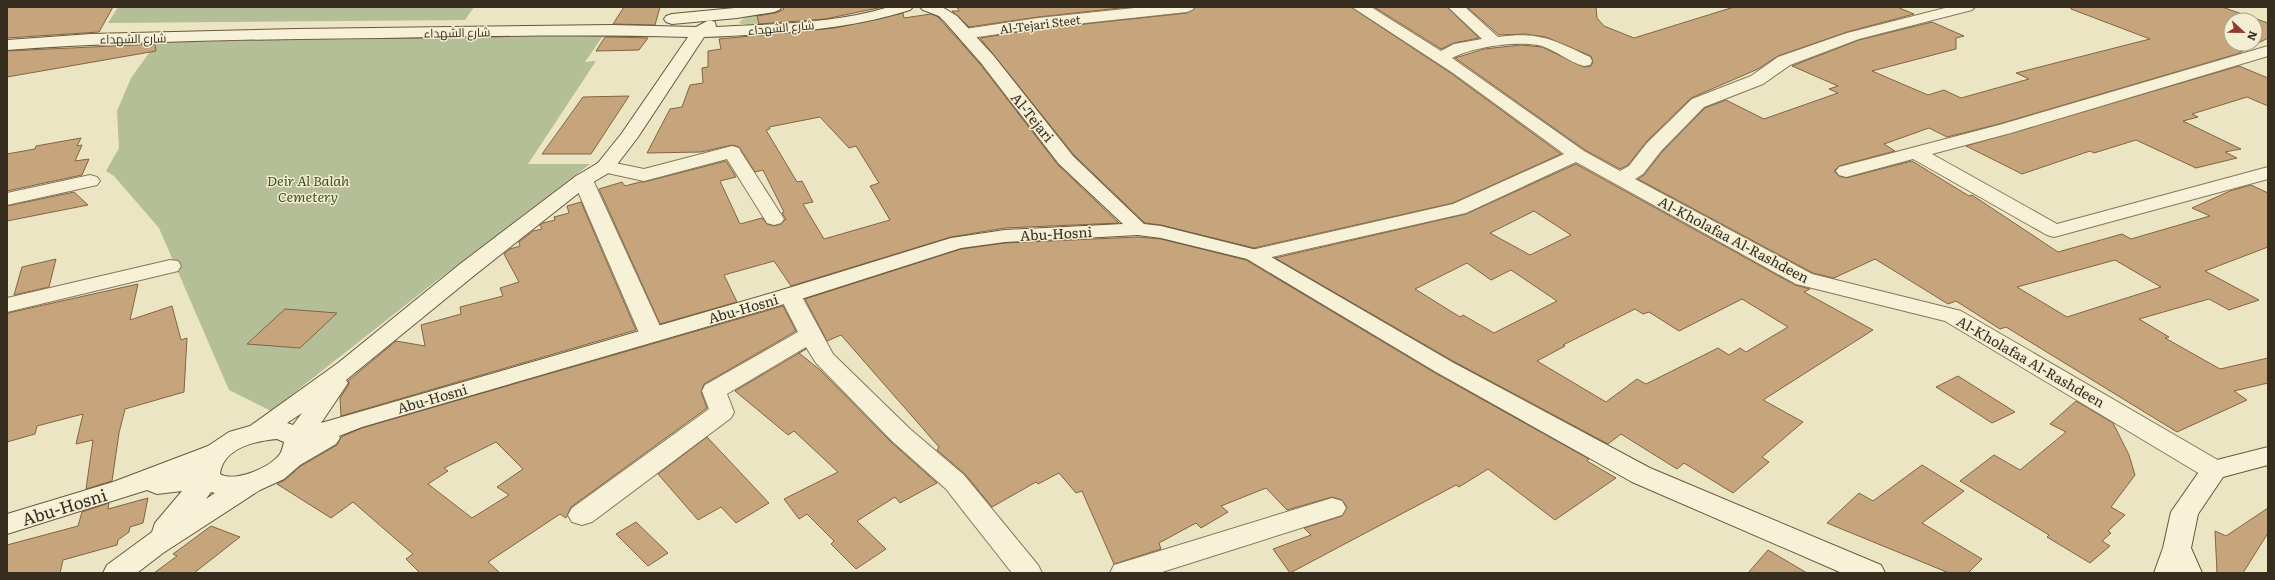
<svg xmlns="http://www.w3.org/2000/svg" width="2275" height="580" viewBox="0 0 2275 580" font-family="Literata,Cairo,serif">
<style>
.green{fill:#bdc998}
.cemetery{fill:#b4be97}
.building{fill:#c7a57c;stroke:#826443;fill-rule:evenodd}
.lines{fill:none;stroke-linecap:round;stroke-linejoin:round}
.street-casing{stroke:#85775b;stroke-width:2}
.secondary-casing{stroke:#67583f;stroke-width:2}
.street{fill:#f7f1d7;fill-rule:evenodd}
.secondary{fill:#f7f1d7;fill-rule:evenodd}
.labels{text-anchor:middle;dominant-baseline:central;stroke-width:3;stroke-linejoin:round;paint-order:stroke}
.far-street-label{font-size:12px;fill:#362d1f;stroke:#f3eed3}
.street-label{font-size:14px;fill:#362d1f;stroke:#f3eed3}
.park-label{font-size:14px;font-style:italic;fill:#415126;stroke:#f3eed3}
.near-street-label{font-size:17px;fill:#362d1f;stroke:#f3eed3}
</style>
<rect width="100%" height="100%" fill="#ebe5c4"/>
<path class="green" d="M804,7L854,12L754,27L739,23C746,11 790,9 804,7Z"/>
<path class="cemetery" d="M118,7H474L465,20L108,23Z
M605,33L585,62L596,61L528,164H590L436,281L271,411L229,390L159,228L114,176L106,171L119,148L117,111L131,78L159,39Z"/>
<path class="building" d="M7,7H113L99,32L7,38Z
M624,7H660L655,25L613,24Z
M784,7H883L825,19L759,24L757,16L775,13L783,10Z
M957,7H1129L1038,17L969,27L952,11H959Z
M1196,7H1351L1452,74L1561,154L1453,203L1254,248L1161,225L1145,223L1074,155L980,38L1038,29L1187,13Z
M1374,7H1447L1479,38L1454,43L1441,49Z
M1467,7H1596L1597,18L1604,26L1634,38L1734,7H1897L1914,14L1847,32L1778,56L1758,69L1691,98L1646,142L1628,165L1620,169L1585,150L1455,58L1484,49L1521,45L1542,47L1584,67L1591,66L1593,62L1591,56L1546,37L1525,34L1499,35Z
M2071,7H2222L2268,23V38L2237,54L1999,124L1947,137L1929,128L1884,144L1895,151L1839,166L1834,171L1839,176L1846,178L1912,161L1969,196L1972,195L2058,252L2122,234L2131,239L2210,216L2192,208L2230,191L2251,185L2268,193V247L2205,271L2259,300L2229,310L2209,299L2139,319L2169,337L2165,338L2220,369L2268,358V383L2234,391L2247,400L2177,432L2006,327L2000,329L1956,301L1948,304L1875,259L1834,278L1813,273L1638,179L1644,175L1662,152L1705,108L1726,100L1764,119L1838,93L1829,89L1838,86L1792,66L1859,40L1932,22L1964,36L1956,38V49L1872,71L1928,95L1944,90L1961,98L2029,79L2016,73L2150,39L2071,9ZM2231,20H2255V44H2231ZM2115,260L2161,287L2067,317L2017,287Z
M903,13L904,18L931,14L938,17L980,64L1058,165L1119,223L1005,228L951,237L791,286L774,261L724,275L737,302L660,324L599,189L622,182L625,186L640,182H644L726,161L736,177L720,181L740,224L762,218L767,224L774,226L781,224L786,219L782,213L784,212L763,170L755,172L739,147L732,145L701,152L647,153L670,109L682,107L690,85L703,83L702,68L708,67V51L721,49L719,39L834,28ZM820,117L849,148L856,146L879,183L870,186L890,220L824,239L803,204L813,202L802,181L797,182L766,130L770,129L769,127Z
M605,37H612L648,38L639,50L596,51Z
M155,44L156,51L7,77V51Z
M2239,66L2268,78V106L2247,97L2192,114L2198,117L2183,121L2241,149L2225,152L2237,158L2196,168L2136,140L2094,153L2090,151L2022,174L1966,146Z
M629,96L591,154H542L583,97Z
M81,138L77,146L82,145L75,161L89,159L82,175L7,191V154L35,149L36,146Z
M1576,164L1795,285L1810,289L1804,292L1873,330L1763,400L1803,422L1762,457L1769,462L1733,493L1684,463L1677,469L1621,434L1608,444L1453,361L1275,258L1466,214ZM1534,211L1571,235L1530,255L1490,233ZM1467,263L1491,280L1511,270L1557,301L1494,333L1463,315L1460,317L1415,289ZM1742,299L1788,327L1746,352L1740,348L1729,355L1718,348L1646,384L1637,379L1606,402L1537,361L1565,346L1563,345L1635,309L1643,314L1649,312L1679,331Z
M74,192L88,205L7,221V206Z
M581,202L636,330L341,416L340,398L349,384L348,381L396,341L425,346L421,325L461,314L460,307L503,296L500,288L519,282L504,254L510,249L520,246L519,242L533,231L542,229L540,225L543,223L555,220L554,217L569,213L567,206Z
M1138,237L1161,239L1246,260L1435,373L1589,459L1587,461L1616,478L1555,520L1488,469L1459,487L1456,485L1290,573L1273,549L1311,535L1304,528L1342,516L1347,507L1342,500L1332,497L1287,510L1266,488L1221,506L1228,512L1201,528L1196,523L1159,543L1161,549L1114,564L1082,491L1076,493L1059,473L1038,484L1036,482L992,507L965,474L937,450L939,447L841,335L827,341L805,299L961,249L1005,243Z
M56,259L49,287L14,295L22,267Z
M138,284L130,320L172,306L181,340L187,338L184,392L125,409L119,433L112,481L86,489L93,440L76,444L83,414L37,426L35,434L7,442V318L8,313Z
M783,306L796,331L704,384L701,392L707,408L571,507L566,518L560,514L488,562L500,573H420L406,559L413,554L353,502L331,518L277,484L285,480L301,466L337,445L341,437L362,428ZM496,442L523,469L497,487L509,495L472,518L428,484L448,471L444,468Z
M285,309L337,313L300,348L247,344Z
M806,349L799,353L820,370L891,442L937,483L900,503L895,497L857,521L886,549L856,569L831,544L834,541L807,514L799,519L784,499L838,472L794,431L788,435L735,391Z
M1958,376L2015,412L1992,423L1936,387Z
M2076,401L2113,423L2129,455L2135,475L2111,507L2125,515L2108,531L2111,533L2102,541L2110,546L2090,563L2047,537L2049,535L1960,481L1994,455L2020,470L2066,432L2050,424Z
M707,437L769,503L736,523L721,507L698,520L658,474Z
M1922,465L1964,491L1922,523L1982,559L1968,573H1949L1827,523L1859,493L1873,501Z
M148,498L143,523L130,527L129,532L118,540L117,545L63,560L60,573H7V545L78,526L82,512L109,503L108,509Z
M2268,508V533L2243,573H2217L2215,531L2226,536Z
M636,522L668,553L648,566L616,534Z
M211,526L240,537L194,573H154L177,556L173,554Z
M1768,550L1807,573H1748Z"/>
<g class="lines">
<g class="street-casing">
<path id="street" d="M1144,7H1195L1192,10L1187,12L1038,28L965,39L959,37L957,34L959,31L965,29L1038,18Z
M1352,7H1371L1441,51L1454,44L1482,39L1448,7H1465L1498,37C1539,31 1554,40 1590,57L1592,61L1590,65L1584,66C1569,62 1557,51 1542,46C1519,40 1473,47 1452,58L1584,151L1620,171L1629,166L1647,143L1692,99L1751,76L1778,57L1847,33L1949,7H1975L1972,10L1859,39L1790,65L1763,84L1704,107L1661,151L1643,174L1635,179L1812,274L1961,311L2223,463L2227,470L2223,477L2214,479L2205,477L1945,321L1796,284L1576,162L1466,213L1254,261L1247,259L1243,255L1247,251L1453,204L1564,154L1453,73Z
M2268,46V56L2011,133L1932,154L2057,224L2268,167V179L2054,237L2047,235L1913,159L1846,177L1839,175L1836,171L1839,167L1999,125Z
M732,146L739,148L741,152L784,219L781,223L774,225L767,223L727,159L644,181L598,171L595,167L598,163L605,161L644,169Z
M583,174L590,176L593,180L664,335L660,340L652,342L644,340L640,335L573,180L576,176Z
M90,175L97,177L100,181L97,185L7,205V193Z
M170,260L178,261L181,266L178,271L7,312V298Z
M790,288L798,290L801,295L833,354L910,429L964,475L1038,565L1042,573H1012L946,489L892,441L816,363L806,347L727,394L734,412L731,418L592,522L582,525L572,522L568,515L572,508L709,409L702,391L705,385L798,332L779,295L782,290Z
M1332,498L1342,501L1346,508L1342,515L1159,573H1110L1114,565Z"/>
</g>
<g class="secondary-casing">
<path id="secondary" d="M745,7H782L779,10L774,12L737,18L672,24L666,22L664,19L666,16L672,14Z
M889,7H913L910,10C843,31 774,34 704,37L638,137L612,171L590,184L476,274L346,380L348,383L321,423L782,290L951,238L1005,230L1123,224L1059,164L981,63L945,22L939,16L923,10L920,7H942L957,16L993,55L1073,156L1144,224L1161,226L1261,251L1452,362L1650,468L1881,565L1885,573H1842L1632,482L1436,372L1247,259L1161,238L1138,235L1005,242L961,248L798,300L362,427L339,436L340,438L336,444L300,465L284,479L260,490L163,553L137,573H103L107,565L152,532L155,523L182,491L157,494L147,490L7,534V514L113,482L208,446L229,432L250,426L338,363L460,264L576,176L598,163L622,133L688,37C586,34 485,36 383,38C258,39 132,41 7,50V40L91,34L296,29L612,25L696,27L709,20L715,22L716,27C773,24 834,24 889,7ZM302,413L293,425L287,423ZM277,439L284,442C283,446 282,451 280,454C271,467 235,483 220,474C223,448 255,441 277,439ZM211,492L215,493L206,499Z
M2268,447V465L2223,477L2198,514L2191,548L2202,573H2154L2163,548L2171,512L2205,463Z"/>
</g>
<use href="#street" class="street"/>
<use href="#secondary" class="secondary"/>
</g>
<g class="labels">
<g class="far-street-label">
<text transform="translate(1040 24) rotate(-7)">Al-Tejari Steet</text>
<text transform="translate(781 27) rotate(-5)">شارع الشهداء</text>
<text transform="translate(457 32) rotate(-1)">شارع الشهداء</text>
<text transform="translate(133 38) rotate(-1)">شارع الشهداء</text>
</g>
<g class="street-label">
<text transform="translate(1033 117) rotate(51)">Al-Tejari</text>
<text transform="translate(1056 233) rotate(-3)">Abu-Hosni</text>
<text transform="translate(1734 239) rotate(28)">Al-Kholafaa Al-Rashdeen</text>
<text transform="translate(743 308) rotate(-16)">Abu-Hosni</text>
<text transform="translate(2031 361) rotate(30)">Al-Kholafaa Al-Rashdeen</text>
<text transform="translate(432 398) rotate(-16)">Abu-Hosni</text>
</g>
<g class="park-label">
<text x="308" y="180">Deir Al Balah<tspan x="308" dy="16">Cemetery</tspan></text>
</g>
<g class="near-street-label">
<text transform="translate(64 506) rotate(-17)">Abu-Hosni</text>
</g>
</g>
<rect width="2275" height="580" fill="none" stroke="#362d1f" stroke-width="16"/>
<g transform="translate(2243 32) rotate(112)"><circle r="19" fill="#f3eed3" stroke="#a7a18b"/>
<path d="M0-3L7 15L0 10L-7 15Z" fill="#903b2f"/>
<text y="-6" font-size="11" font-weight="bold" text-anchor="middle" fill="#362d1f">N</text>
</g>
</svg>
